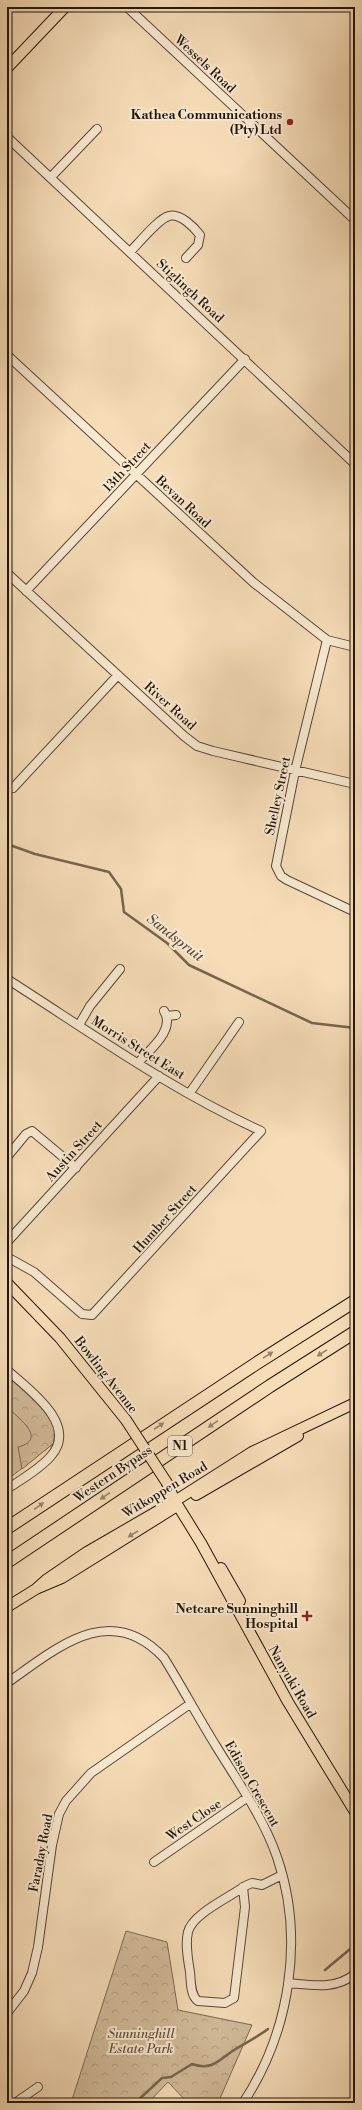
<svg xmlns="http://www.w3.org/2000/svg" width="362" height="2110" viewBox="0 0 362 2110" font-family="'Libre Bodoni',serif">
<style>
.grass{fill:#d2bb9a;stroke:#7b6852}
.forest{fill:url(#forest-crowns);stroke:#7b6852}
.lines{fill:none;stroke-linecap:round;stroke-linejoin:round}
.stream{stroke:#77644f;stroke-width:2.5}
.minor-casing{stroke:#584736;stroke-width:10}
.major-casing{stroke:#24150a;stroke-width:12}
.highway-casing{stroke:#24150a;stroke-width:14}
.minor{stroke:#f9e9d1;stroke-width:8}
.major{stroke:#f6ddb8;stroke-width:10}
.highway{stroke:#f6ddb8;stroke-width:12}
.major-bridge-casing{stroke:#24150a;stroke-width:12;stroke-linecap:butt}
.major-bridge{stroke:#f6ddb8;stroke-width:10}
.oneway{fill:#98836a}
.poi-dot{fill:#8f2418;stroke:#f9e9d1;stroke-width:1.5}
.labels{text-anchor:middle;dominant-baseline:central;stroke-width:4;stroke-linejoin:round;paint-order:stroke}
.shield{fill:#f9e9d1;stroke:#645546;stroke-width:1}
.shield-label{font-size:12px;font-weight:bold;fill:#24150a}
.street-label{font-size:13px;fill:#24150a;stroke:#f9e9d1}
.poi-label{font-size:13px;font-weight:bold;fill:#24150a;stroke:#f9e9d1;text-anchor:end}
.park-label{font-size:13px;font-style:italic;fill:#614f3c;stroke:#f9e9d1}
.water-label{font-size:14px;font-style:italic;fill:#5c4a38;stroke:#f9e9d1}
</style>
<defs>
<pattern id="forest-crowns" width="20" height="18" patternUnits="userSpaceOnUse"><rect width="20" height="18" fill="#d2bb9a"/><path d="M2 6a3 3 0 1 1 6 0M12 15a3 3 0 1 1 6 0" fill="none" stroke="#b4a083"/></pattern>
</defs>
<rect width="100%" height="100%" fill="#f6ddb8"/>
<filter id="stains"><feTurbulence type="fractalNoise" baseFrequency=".005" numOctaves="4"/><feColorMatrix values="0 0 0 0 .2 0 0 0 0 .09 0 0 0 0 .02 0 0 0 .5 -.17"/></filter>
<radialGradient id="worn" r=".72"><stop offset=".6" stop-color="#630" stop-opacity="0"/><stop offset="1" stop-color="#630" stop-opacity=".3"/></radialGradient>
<path class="grass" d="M7,1374L54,1443L7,1480Z"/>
<path class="forest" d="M7,1374L55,1418L54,1443L22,1469L18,1447C49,1439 17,1417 7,1407Z
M126,1931L167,1942L178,2010L252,2025L218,2103H188L168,2082L148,2103H71Z"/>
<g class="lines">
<path class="stream" d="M7,844L35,854L109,872L121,889L124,912L167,943L189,965L312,1023L355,1028
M325,1970L355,1945
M135,2103L162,2078L171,2077L192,2064C212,2071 219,2060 234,2050C246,2043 257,2037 268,2029"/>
<g class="minor-casing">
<path id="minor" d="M127,7L355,220
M7,137L355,464
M51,177L97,129
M130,252C138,244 159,218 169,216C180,213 194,227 200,235L198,245L186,258
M7,355L254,583L327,640L355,647
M7,573L184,736L197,746L213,751L355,784
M26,591L245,359
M327,640L295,771L276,866L281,876L287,880L355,912
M13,788L118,675
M7,979C90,1032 171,1090 261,1131L92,1315L82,1314L34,1272L7,1257
M167,1016L176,1015
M79,1025L90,1006L120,969
M138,1063C149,1050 176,1030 164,1011
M189,1094L239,1022
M7,1157L26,1134L32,1131L76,1168
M7,1242L159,1076
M7,1370C28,1389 79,1424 51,1456C40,1469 22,1479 7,1489
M7,1683C57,1648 110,1600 164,1658C182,1687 198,1717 216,1746C238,1782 263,1817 277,1857C305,1938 290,2032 243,2103
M154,1862L248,1797
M243,1887L245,1907L234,1998L225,2003L198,2001C190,1995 191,1981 190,1972C188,1960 185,1944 188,1932C192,1914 230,1897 245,1886L252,1883L262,1885L282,1875
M288,1983C312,1985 335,1990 355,1974
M7,2013L24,1991L32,1973L38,1947L52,1845L59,1814L66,1801L91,1773L190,1704
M15,2103L38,2087"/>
</g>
<g class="major-casing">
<path id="major" d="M7,68L65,7
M7,1283L60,1338L126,1420
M167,1483L175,1501L201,1543L288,1702L355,1812
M196,1495L298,1436
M221,1568L240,1601
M36,1589L46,1580L87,1552L175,1501L252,1452L355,1403
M7,1607L36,1589L62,1578L177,1506"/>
</g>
<g class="highway-casing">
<path id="highway" d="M7,1528L257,1363L355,1301
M7,1562L270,1386L355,1332"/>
</g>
<use href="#minor" class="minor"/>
<use href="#major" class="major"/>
<use href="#highway" class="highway"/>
<g class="major-bridge-casing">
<path id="major-bridge" d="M126,1420L167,1483"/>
</g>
<use href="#major-bridge" class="major-bridge"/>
</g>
<defs><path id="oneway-solid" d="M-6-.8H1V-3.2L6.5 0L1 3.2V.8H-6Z"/></defs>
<g class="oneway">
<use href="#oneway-solid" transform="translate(322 1353) rotate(148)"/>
<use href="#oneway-solid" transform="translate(268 1355) rotate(-32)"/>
<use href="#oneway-solid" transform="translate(213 1424) rotate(146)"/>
<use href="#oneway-solid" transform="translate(159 1426) rotate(-33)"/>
<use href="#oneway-solid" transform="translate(105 1496) rotate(146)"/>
<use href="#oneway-solid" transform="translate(39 1506) rotate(-35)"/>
<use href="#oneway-solid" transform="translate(133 1534) rotate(148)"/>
</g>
<g class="poi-dot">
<circle cx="290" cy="122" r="4"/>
<path d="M305 1610h4v4h4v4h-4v4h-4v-4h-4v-4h4z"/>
</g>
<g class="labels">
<rect class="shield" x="168" y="1436" width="24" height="20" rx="3"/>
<g class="shield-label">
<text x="180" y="1446">N1</text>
</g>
<g class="street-label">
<text transform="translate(205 64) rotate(43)">Wessels Road</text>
<text transform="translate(190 291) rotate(43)">Stiglingh Road</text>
<text transform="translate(127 467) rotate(-47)">13th Street</text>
<text transform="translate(183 502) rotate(43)">Bevan Road</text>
<text transform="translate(170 706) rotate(42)">River Road</text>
<text transform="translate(278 796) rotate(-78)">Shelley Street</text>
<text transform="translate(138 1048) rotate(32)">Morris Street East</text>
<text transform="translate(74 1151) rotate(-48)">Austin Street</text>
<text transform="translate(165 1219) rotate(-48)">Humber Street</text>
<text transform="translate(106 1375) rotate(52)">Bowling Avenue</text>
<text transform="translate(113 1474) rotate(-34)">Western Bypass</text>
<text transform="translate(165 1490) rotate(-31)">Witkoppen Road</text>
<text transform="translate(292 1682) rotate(60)">Nanyuki Road</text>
<text transform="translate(252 1784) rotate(60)">Edison Crescent</text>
<text transform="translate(194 1820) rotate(-34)">West Close</text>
<text transform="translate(41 1853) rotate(-79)">Faraday Road</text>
</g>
<g class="poi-label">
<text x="282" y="115">Kathea Communications<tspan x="282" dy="15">(Pty) Ltd</tspan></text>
<text x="298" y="1609">Netcare Sunninghill<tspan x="298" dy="15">Hospital</tspan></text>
</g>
<g class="park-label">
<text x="141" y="2034">Sunninghill<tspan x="141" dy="15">Estate Park</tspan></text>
</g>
<g class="water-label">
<text transform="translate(175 938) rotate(38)">Sandspruit</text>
</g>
</g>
<rect width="362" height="2110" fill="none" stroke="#f6ddb8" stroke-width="24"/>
<rect x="8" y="8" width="346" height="2094" fill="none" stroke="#24150a" stroke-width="2"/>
<rect x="12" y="12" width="338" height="2086" fill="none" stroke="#24150a"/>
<rect width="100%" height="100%" filter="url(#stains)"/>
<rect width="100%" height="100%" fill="url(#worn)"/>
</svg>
